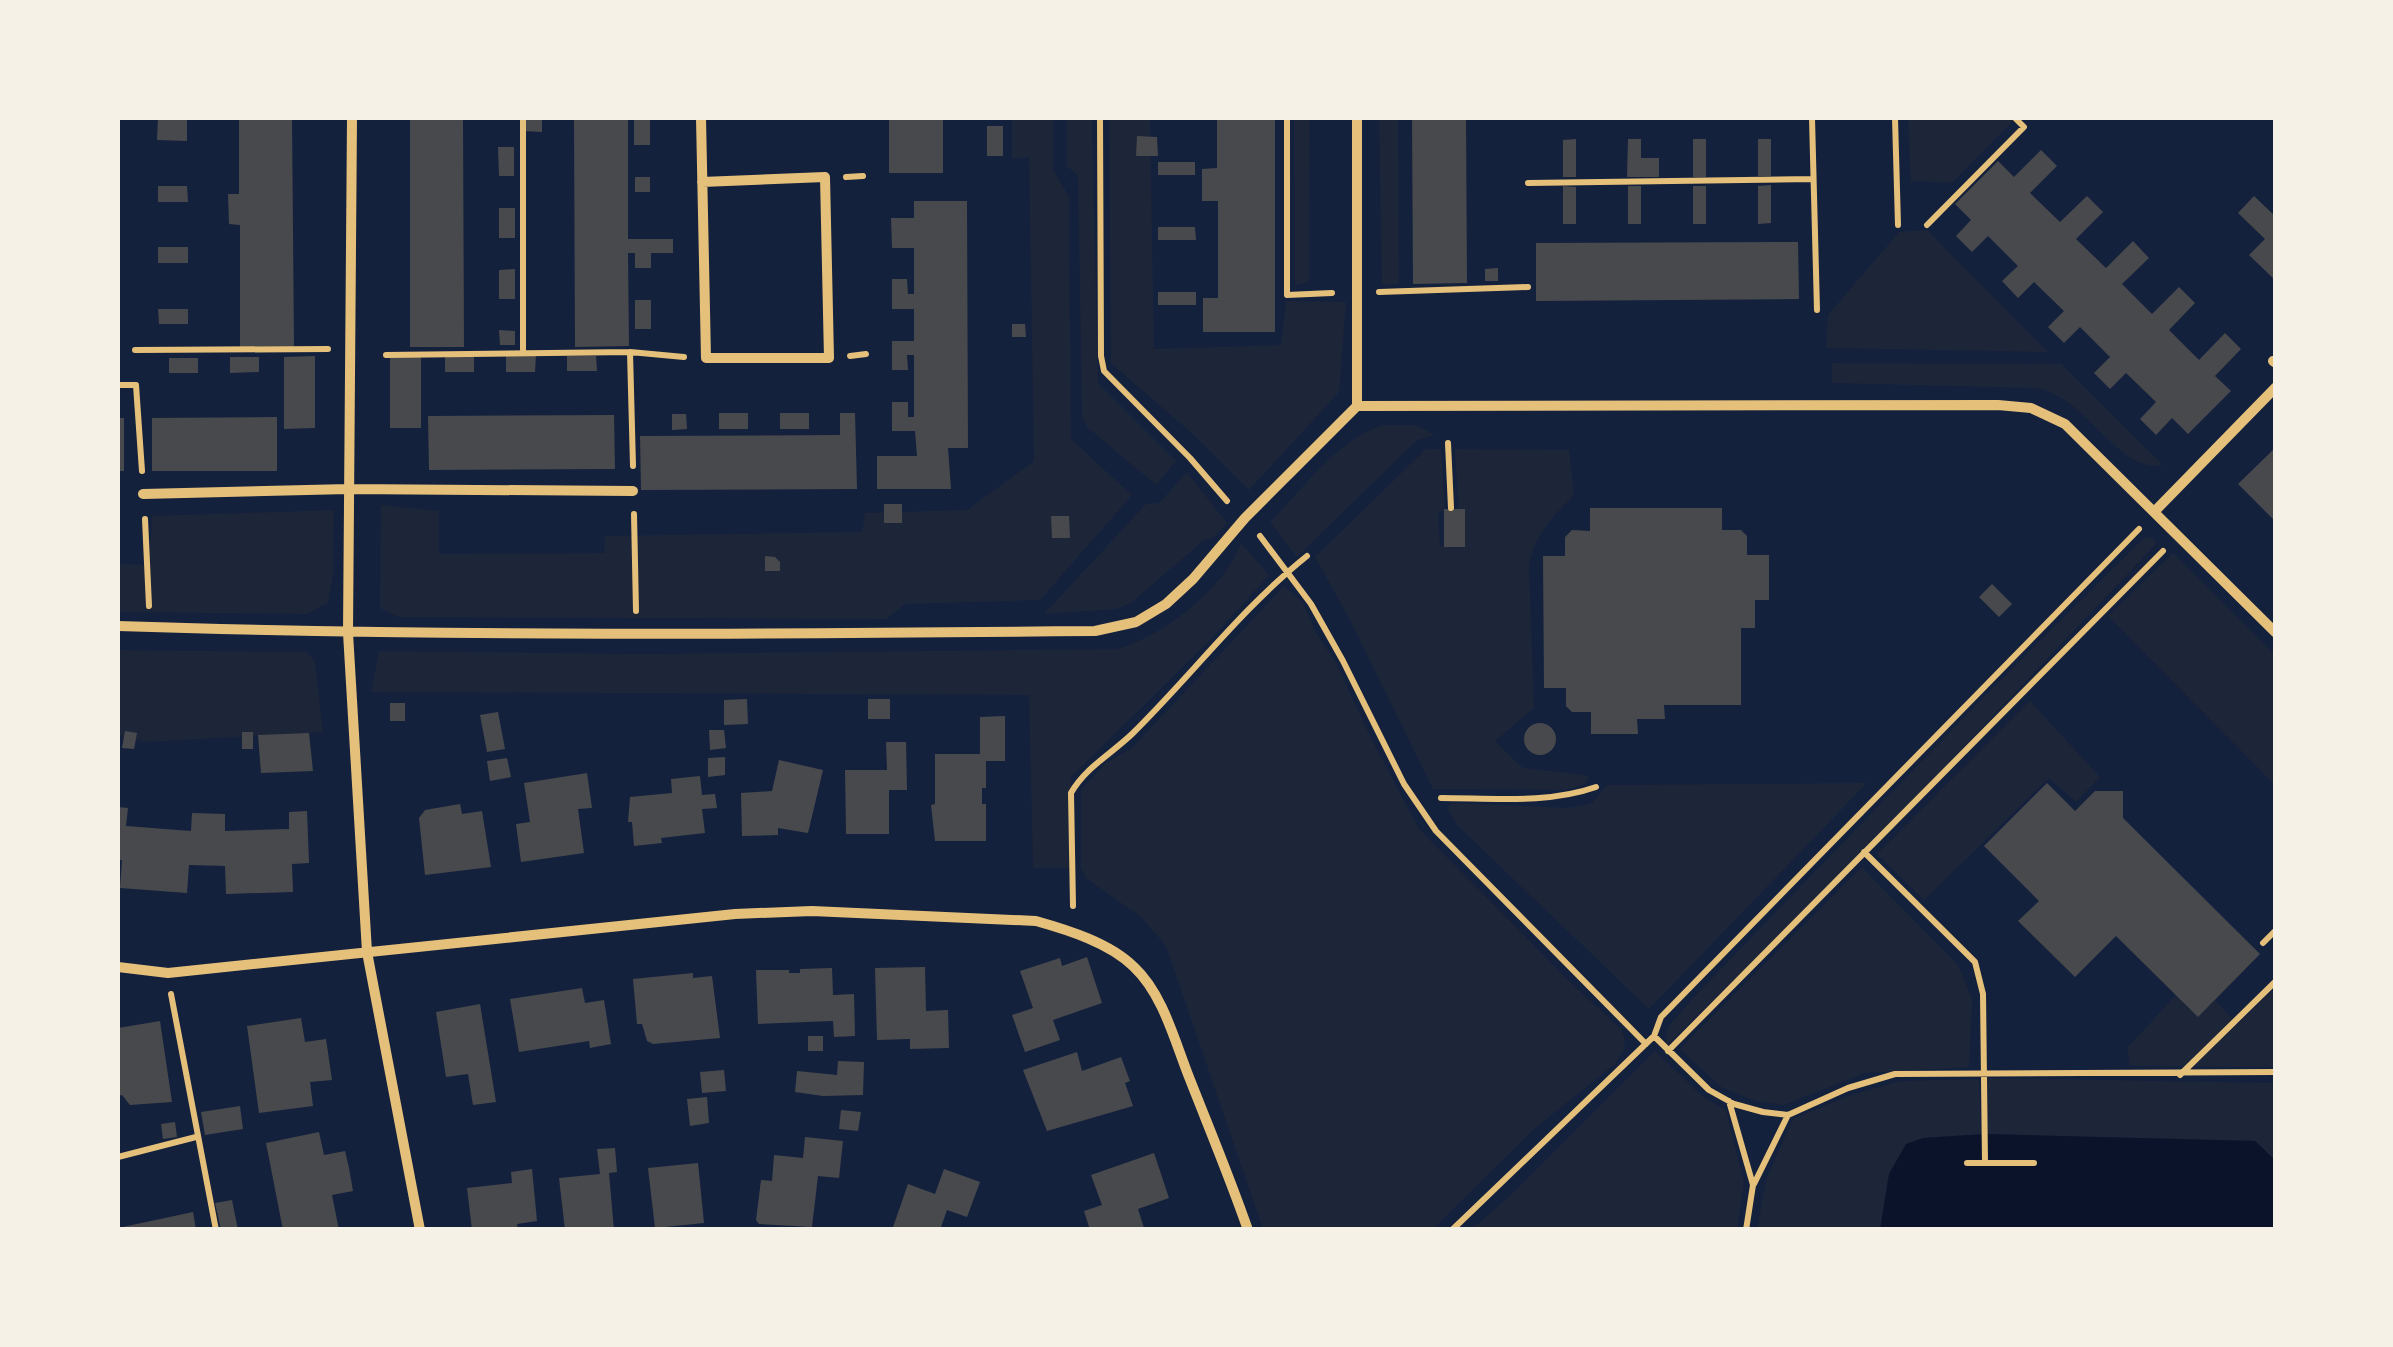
<svg xmlns="http://www.w3.org/2000/svg" width="2393" height="1347" viewBox="0 0 2393 1347" font-family="'Noto Sans',sans-serif">
<style>
.green{fill:#1d2539}
.water{fill:#0b132b}
.building{fill:#48494c}
.lines{fill:none;stroke-linecap:round;stroke-linejoin:round}
.path{stroke:#e5c07b;stroke-width:6}
.minor{stroke:#e5c07b;stroke-width:10}
</style>
<rect width="100%" height="100%" fill="#14213d"/>
<path class="green" d="M1012,118H1053V169L1069,197L1071,439L1132,495L1040,600L905,604L887,619L398,617L380,608L381,505L439,511V554L604,553L605,536L862,532L865,513L967,510L1034,461L1029,157L1012,159Z
M1067,118H1092L1098,383L1176,461L1156,485L1087,427L1082,416L1078,176L1067,166Z
M1109,118H1150L1154,349L1281,345L1286,301L1346,302L1339,392L1249,490L1196,437L1111,363Z
M1294,118H1310L1309,282L1295,285Z
M1379,118H1398L1399,284L1382,285Z
M1908,118H2016L1952,183L1914,181L1911,184Z
M1927,230L2048,352L1826,348L1828,315L1899,232Z
M1832,363L2061,364L2163,465C2117,474 2088,397 2036,388L1832,383Z
M1383,425H1416L1435,435L1417,440L1297,557L1270,522C1303,489 1337,439 1383,425Z
M1426,449H1441L1445,511L1438,512L1440,546L1461,547L1455,449L1569,450L1574,495C1553,516 1534,535 1529,565L1534,708L1495,741L1523,768L1584,775L1589,777L1585,784L1566,790L1433,789L1349,618L1315,557Z
M1187,472L1227,523L1213,538L1204,540L1131,603L1116,609L1044,614L1146,504L1159,503Z
M334,510L333,575L328,603L307,614L118,612V564L149,565L152,516Z
M2145,537L2153,538L2156,544L1864,852L1665,1047L1668,1027L1693,998L1980,701Z
M1241,543L1269,575L1212,638L1071,777L1070,868H1033L1029,695L371,692L379,651L643,654L1117,649C1163,636 1224,589 1241,543Z
M2173,553L2275,655V785L2108,616Z
M1284,586L1303,603L1316,633L1336,663L1371,738L1419,829L1576,988L1621,1029L1625,1039L1624,1049L1615,1064L1534,1129L1433,1229H1263L1166,946L1141,917L1087,879L1081,868V790L1105,764L1132,748Z
M118,650L307,652L315,662L323,732L148,742L118,736Z
M2030,701L2100,777L2076,802L2049,778L1924,900L1877,854Z
M1867,783L1649,1009L1458,826L1447,808L1452,803L1569,808L1592,803L1607,785Z
M1862,867L1958,965L1972,999L1969,1067L1865,1073L1784,1105L1755,1101L1721,1087L1680,1049Z
M2275,988V1067L2130,1066L2127,1048L2176,995L2198,1017L2215,1000L2237,1024Z
M1655,1051L1703,1097L1726,1110L1744,1183L1737,1229H1472L1512,1194Z
M1985,1078L2275,1083V1160L2254,1141L1986,1134Z
M1979,1079L1981,1134L1923,1138L1889,1174L1880,1229L1757,1230L1766,1180L1793,1119L1848,1096L1900,1081Z"/>
<path class="water" d="M1986,1134L2255,1141L2275,1160V1229L1880,1230L1889,1174L1906,1144L1923,1138Z"/>
<path class="building" d="M158,118H187V141L157,140Z
M239,118H292L294,347L240,348V225L229,224L228,194H239Z
M410,118H463L464,347H410Z
M524,118H542V132L524,131Z
M574,118H628V239H673V253H651V268H635V253H628L629,346L575,347Z
M634,118H650V145H634Z
M889,118H943V173H889Z
M1217,118H1275V332H1203V298H1218V201H1202V169L1217,168Z
M1412,118H1466L1467,283L1413,284Z
M987,126H1003V156H987Z
M1137,136L1157,137L1158,156H1136Z
M1576,139V177H1563V140Z
M1628,139H1641V158H1659V177H1627Z
M1693,139H1706V177H1693Z
M1758,139H1771V176H1758Z
M498,147H514V176H499Z
M2041,150L2057,166L2030,193L2060,222L2087,196L2103,212L2076,239L2106,268L2133,241L2149,258L2122,284L2152,314L2179,287L2195,303L2169,330L2199,360L2225,333L2241,349L2215,376L2231,391L2188,434L2172,418L2156,435L2140,419L2156,402L2126,373L2110,389L2094,373L2110,357L2080,327L2064,343L2048,327L2064,311L2034,282L2018,298L2002,281L2018,266L1988,236L1972,252L1956,236L1971,220L1955,204L1998,161L2014,177Z
M1158,162H1195V175H1158Z
M635,177H650V192H635Z
M1771,185V223L1758,224V186Z
M158,186H187L188,202H158Z
M1563,186L1576,187V224H1563Z
M1628,186H1641V224H1628Z
M1693,186H1706V224H1693Z
M2254,196L2276,217V281L2249,255L2265,239L2238,213Z
M914,201H967L968,448H948L951,489H877V456H917L915,431H892V402H908V417H914V355H907L908,370H892V341H914V309H892V279H907L908,294H914V248H892L891,218H914Z
M499,208H515V238H499Z
M1158,227H1195L1196,240H1158Z
M1798,242L1799,299L1536,301V243Z
M158,247H188V263H158Z
M1498,268V281H1485V269Z
M515,269V299H499V270Z
M1158,292H1196V305H1158Z
M635,300H651V329H635Z
M158,309H188V324H159Z
M1012,324H1025L1026,337H1012Z
M499,330L515,331V345H500Z
M536,355L535,372H506V356Z
M315,356V428L284,429V357Z
M390,356H421V428H390Z
M445,356H474V372H445Z
M567,356H596L597,371H567Z
M230,357H259V372L230,373Z
M169,358H198V373H169Z
M719,413H748V429H719Z
M780,413H809V429H780Z
M840,413H855L857,489L641,490L640,436L840,435Z
M672,414H686L687,429L672,430Z
M614,415L615,469L429,470L428,416Z
M277,417V471H152V418Z
M118,418H124V471H118Z
M2276,447V522L2238,484Z
M884,504H902V523H884Z
M1590,508H1722V530H1741L1747,536V555H1769V600H1755V628H1741V705H1664L1665,719H1637L1638,734H1591V712H1572L1566,706V688H1544L1543,556H1565V537L1572,530L1590,531Z
M1444,509H1465V547H1444Z
M1051,516H1069L1070,538H1052Z
M765,556L775,557L780,562V571H765Z
M1992,584L2012,604L1999,617L1979,597Z
M747,699L748,724L724,725V700Z
M868,699H890V719H868Z
M390,703H405V721H390Z
M498,712L505,749L487,752L480,715Z
M1005,716V761H986V788H982V804H986V841H935L931,805L935,804V754H980V717Z
M1524 739a16 16 0 1 1 32 0a16 16 0 1 1-32 0Z
M709,730H724L726,748L710,750Z
M125,731L137,733L134,749L122,748Z
M242,732H253V749H242Z
M309,733L313,771L261,773L258,735Z
M886,742H906L907,790H889V834H846L845,770H887Z
M725,757V775L708,777V758Z
M507,758L511,777L490,781L487,761Z
M779,760L823,770L808,833L778,828V835L742,836L741,793L772,791Z
M587,773L592,808L578,809L584,853L521,862L516,824L530,822L524,783Z
M700,776L702,795L715,794L717,808L702,809L705,833L661,838L662,843L634,846L632,822H628L630,797L672,793L671,779Z
M2047,783L2075,811L2095,791H2123V818L2260,954L2198,1017L2116,936L2075,977L2018,921L2039,901L1984,846Z
M460,804L462,814L482,811L491,867L425,875L419,818L425,810Z
M118,807L128,808L126,826L191,831L192,813L225,814V831L289,829V812L307,811L309,863L292,864L293,892L226,894L225,866L189,865L187,893L120,888L122,860H118Z
M1087,957L1102,1003L1053,1020L1060,1040L1025,1052L1012,1015L1033,1008L1020,971L1060,958L1062,966Z
M925,967L926,1011L948,1010L949,1048L910,1049V1039L877,1040L875,968Z
M832,968L833,995L854,994L855,1036L834,1037L833,1021L758,1024L756,970H789V973H800V969Z
M693,973V978L712,976L720,1038L653,1044L647,1041L642,1024H637L633,979Z
M582,988L585,1003L604,1000L611,1044L590,1048L589,1041L519,1052L510,999Z
M480,1004L496,1102L473,1105L468,1074L446,1077L436,1012Z
M301,1018L305,1042L326,1039L332,1080L310,1082L313,1106L259,1113L247,1026Z
M160,1021L172,1102L130,1105L122,1095L118,1096V1028Z
M808,1036H823V1051H808Z
M1077,1052L1082,1071L1121,1057L1130,1081L1125,1083L1133,1106L1047,1131L1023,1070Z
M838,1061L864,1062L863,1095L823,1096L795,1092L797,1071L837,1075Z
M724,1070L726,1091L702,1093L700,1072Z
M707,1097L709,1123L690,1126L687,1099Z
M240,1106L243,1129L205,1135L201,1112Z
M841,1110L861,1112L858,1131L839,1129Z
M175,1122L177,1137L163,1139L161,1124Z
M319,1132L324,1155L345,1151L349,1168L353,1191L332,1195L339,1230H283L266,1143Z
M805,1137L843,1141L839,1178L818,1176L812,1227L759,1224L756,1220L761,1180L772,1181L774,1155L803,1158Z
M615,1148L617,1172L609,1173L614,1230H565L559,1178L600,1174L597,1149Z
M1154,1153L1169,1198L1138,1209L1144,1228L1090,1230L1084,1211L1102,1205L1091,1175Z
M698,1163L704,1223L655,1228L648,1168Z
M532,1169L537,1221L517,1224L518,1230H472L467,1188L512,1183L511,1172Z
M944,1169L980,1182L967,1217L947,1210L940,1230H892L908,1184L935,1194Z
M232,1200L238,1230H221L215,1203Z
M193,1212L196,1230H118V1228Z"/>
<g class="lines">
<path class="path" d="M523,118V352
M1100,118L1101,356L1104,371L1190,458L1227,501
M1287,118V295L1332,293
M1812,118L1817,310
M1895,118L1898,225
M846,177L863,176
M1528,183L1813,179
M1927,225L2024,127L2015,118
M1379,292L1528,287
M135,350L328,349
M630,352L633,466
M386,355L630,352L684,357
M850,356L866,354
M118,385H136L142,471
M1448,443L1451,508
M634,514L636,611
M145,519L149,606
M1260,536L1311,604L1343,661L1404,784L1436,831L1646,1044
M1441,798C1492,798 1548,804 1596,787
M1864,852L1975,962L1983,994L1985,1163H1967
M1073,906L1071,793C1085,768 1111,754 1132,734C1191,676 1242,608 1307,556
M2263,943L2276,930
M171,994L216,1230
M1654,1036L1709,1090L1734,1104L1763,1112L1788,1115L1848,1088L1895,1074L2276,1072
M1668,1051L2163,551
M2180,1075L2276,981
M1729,1101L1753,1185L1746,1230
M118,1157L196,1137
M1985,1163H2034
M1754,1184L1788,1115
M1452,1230L1654,1036L1661,1017L2139,529"/>
<path class="minor" d="M352,118L348,633L367,952L420,1230
M701,118L706,358H829L825,177L702,182
M2273,361L2276,363
M1357,406V118
M143,494L349,489L633,491
M2154,512L2276,387
M118,626C443,637 769,634 1095,631L1136,622L1166,604L1193,579L1245,518L1357,406L1998,405L2031,408L2065,424L2276,633
M118,967L168,973L735,914L812,911L1036,921C1068,930 1110,943 1134,967C1163,994 1175,1042 1189,1077C1209,1128 1230,1178 1248,1230"/>
</g>
<rect width="2393" height="1347" fill="none" stroke="#f6f1e7" stroke-width="240"/>
</svg>
